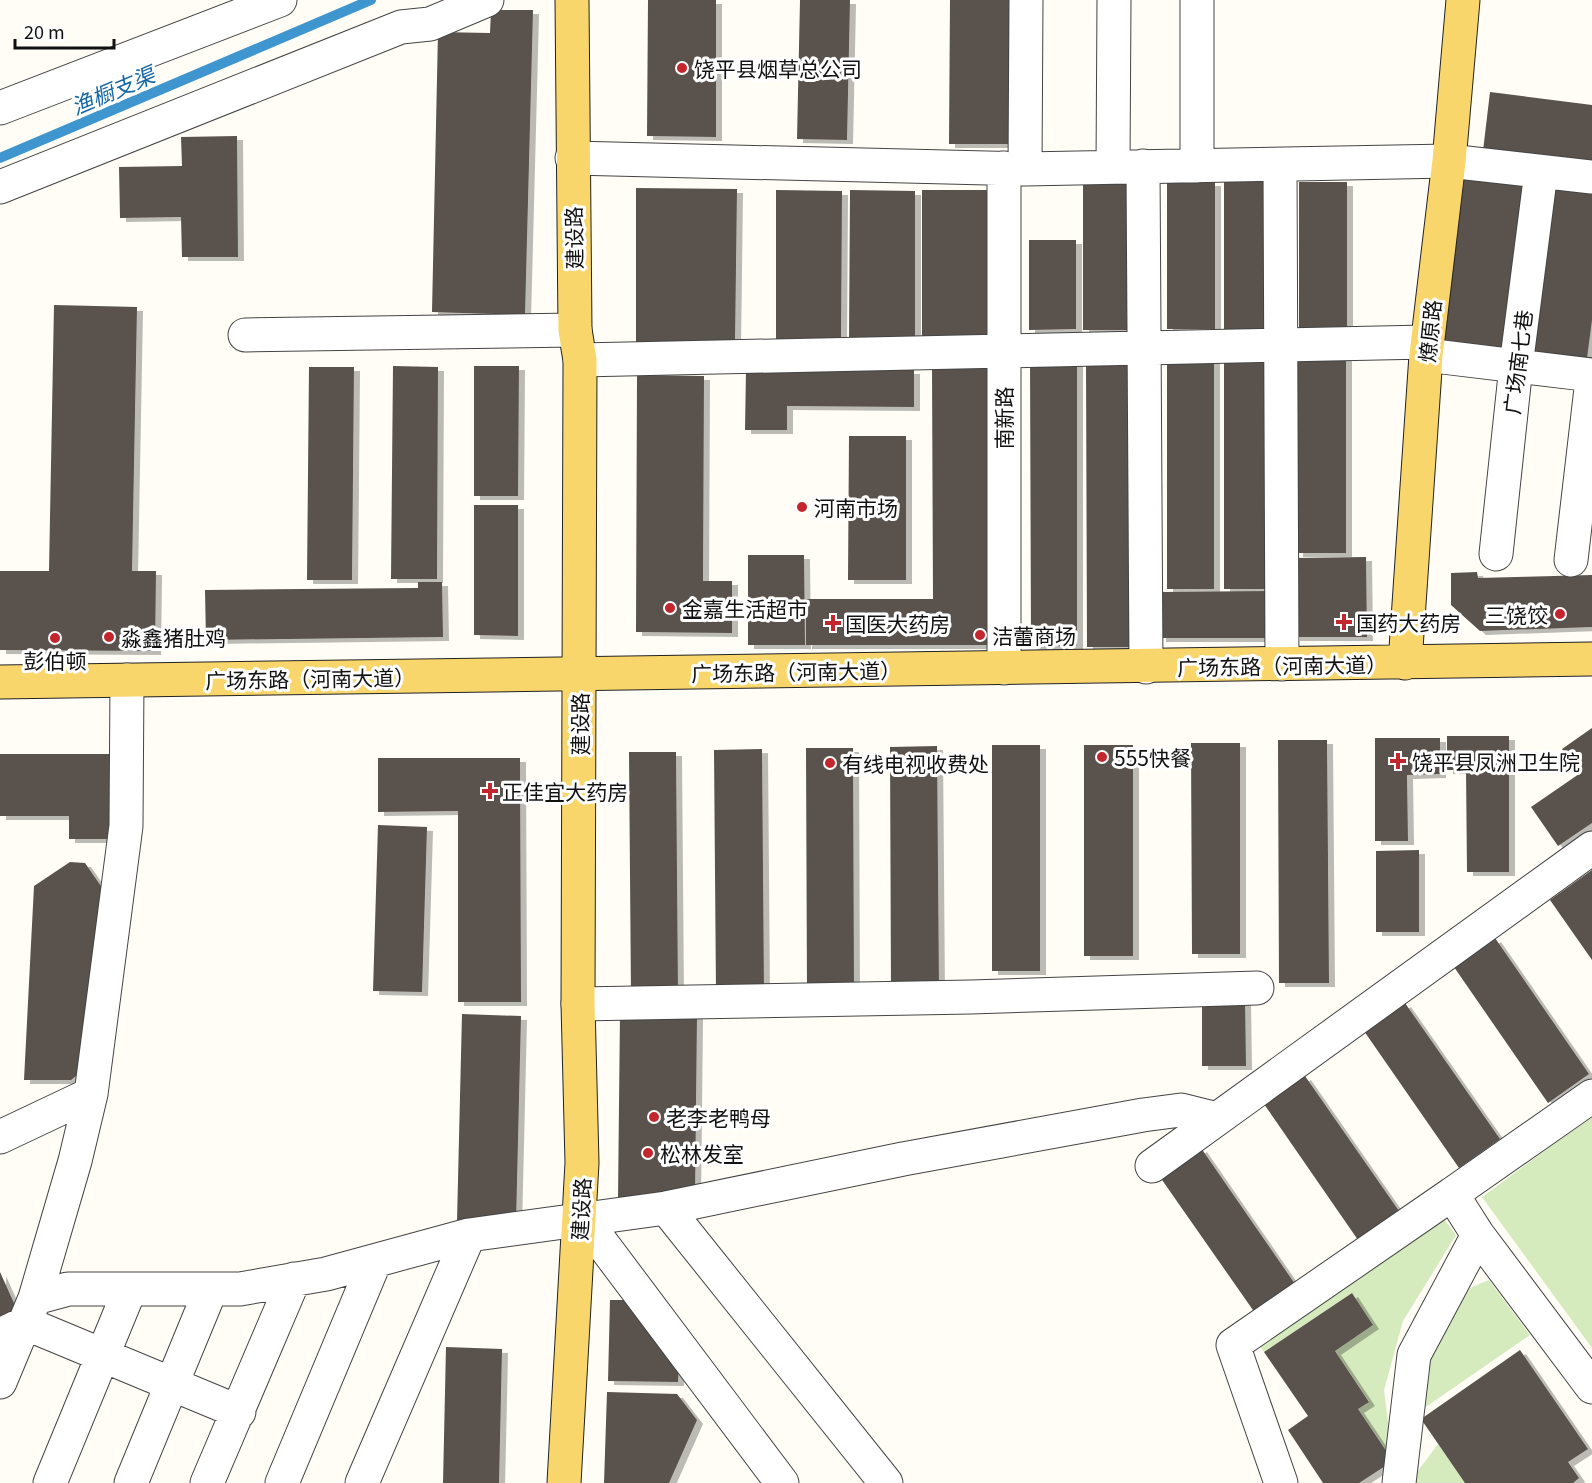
<svg xmlns="http://www.w3.org/2000/svg" width="1592" height="1483" viewBox="0 0 1592 1483" font-family="Georgia,'Noto Sans SC',serif">
<style>
.grass{fill:#d5ebbd}
.lines{fill:none;stroke-linecap:round;stroke-linejoin:round}
.stream{stroke:#3f96cf;stroke-width:10}
.building{fill:#5a524d;filter:url(#shadow)}
.minor-casing{stroke:#444;stroke-width:35}
.major-casing{stroke:#222;stroke-width:35}
.minor{stroke:#fff;stroke-width:33}
.major{stroke:#f9d66b;stroke-width:33}
.poi-dot{fill:#c4262e;stroke:#fff;stroke-width:2}
.labels{text-anchor:middle;dominant-baseline:central;stroke-width:6;stroke-linejoin:round;paint-order:stroke}
.poi-label{font-size:21px;fill:#111;stroke:#fff;text-anchor:start}
.street-label{font-size:21px;fill:#111;stroke:#fff}
.water-label{font-size:22px;font-style:italic;fill:#1768a6;stroke:#fff}
</style>
<defs>
<filter id="shadow"><feDropShadow dx="6" dy="4" stdDeviation="0" flood-color="#0004"/></filter>
</defs>
<rect width="100%" height="100%" fill="#fffdf5"/>
<path class="grass" d="M1592,1116V1348L1482,1197Z
M1443,1218L1456,1235L1403,1321L1384,1390L1393,1461L1358,1409L1369,1401L1335,1351L1373,1325L1352,1293L1264,1352L1258,1344Z
M1489,1280L1530,1335L1420,1411L1433,1346L1462,1296L1472,1287Z
M1438,1444L1467,1483H1409Z"/>
<g class="lines">
<path class="stream" d="M0,158L371,0"/>
</g>
<path class="building" d="M648,0H716V137L647,136Z
M800,0H850L847,140L797,139Z
M950,0H1015L1014,144H949Z
M491,10H533L525,315L432,312L438,32L490,33Z
M1490,92L1592,105V166L1483,151Z
M237,136L238,257H182L181,217L120,218L119,167L182,166L181,137Z
M1465,172L1527,180L1505,357L1443,349Z
M1167,182H1215V329H1167Z
M1224,182H1271V329H1224Z
M1299,182H1347V329H1299Z
M1546,182L1592,188V320L1586,366L1525,359Z
M1083,183H1131V330H1083Z
M636,188L737,189L735,343H636Z
M776,190L842,191L841,341H776Z
M850,190L915,191V341H849Z
M922,190H988L987,341L922,340Z
M1029,240H1076V329L1029,330Z
M54,305L137,307L132,571H156L155,651L0,650V571H49Z
M1298,356H1346V553H1297Z
M1030,358H1077V646H1031Z
M1167,358H1214V589H1167Z
M1224,358H1271V589H1224Z
M1086,359H1131L1132,647H1087Z
M393,366L438,367L437,579H391Z
M474,366H519L518,496H474Z
M988,366L989,645H806V599H933L932,367Z
M309,367H354L352,580H307Z
M746,370H914V407L787,406V430H745Z
M637,375L704,376L703,581H732V633L636,632Z
M849,436H906V580H848Z
M474,505H518V636L474,635Z
M748,555H804L805,645H748Z
M1366,557L1367,637H1294V558Z
M1477,572L1478,578L1592,575V627L1480,631L1451,605V573Z
M418,582H442L443,637L206,640L205,590L418,588Z
M1272,591V638H1160V592Z
M1592,728V823L1558,846L1531,807L1579,774L1562,749Z
M1447,736H1509V872H1467L1466,770H1447Z
M1375,738H1440V774L1407,775L1408,841H1375Z
M1278,740H1327L1329,983H1279Z
M1191,743H1240V954H1192Z
M992,745H1040V971H992Z
M1084,745H1133V956H1084Z
M937,746L939,990H891L890,747Z
M806,748H853L854,991H807Z
M762,749L764,993H716L714,750Z
M629,752H676L678,994L631,995Z
M0,754H112V839H69V816H0Z
M378,758H520L521,1002H458V811L378,812Z
M378,825L427,827L422,992L373,991Z
M1419,850V932H1376V851Z
M70,862L85,863L105,892L86,1068L71,1080H24L34,886Z
M1592,870V960L1550,900Z
M1495,938L1589,1074L1548,1103L1454,967Z
M1202,998H1245L1246,1066H1202Z
M1405,1003L1500,1139L1459,1168L1364,1031Z
M620,1013L697,1014L695,1198H618Z
M462,1014L521,1016L516,1223L457,1221Z
M1305,1076L1399,1211L1358,1240L1264,1104Z
M1201,1148L1295,1284L1255,1313L1160,1177Z
M0,1272L18,1312L0,1320Z
M1352,1293L1373,1325L1335,1351L1369,1402L1358,1409L1393,1461L1359,1483H1323L1288,1430L1308,1416L1264,1352Z
M610,1300H632L679,1362L678,1382L608,1381Z
M446,1347L502,1349L499,1483H443Z
M1520,1350L1588,1449L1568,1462L1579,1478L1573,1483H1465L1421,1419Z
M607,1392L677,1394L697,1420L669,1483H604Z"/>
<g class="lines">
<g class="minor-casing">
<path id="minor" d="M0,108L280,0
M572,158L1025,169L1449,161L1592,177
M1280,165L1282,664
M1113,166L1114,0
M1143,166L1146,667
M1197,166V0
M1004,168V668
M1025,169L1026,0
M0,187L401,27L430,24L487,0
M245,335L575,330
M1426,355L1592,375
M580,360L1427,342
M1496,554L1516,366L1541,172
M1571,560L1592,380
M578,1004L971,997L1257,988
M1592,1096L1452,1194L1478,1235L1592,1387
M0,1137L91,1094
M1152,1166L1592,848
M666,1208L886,1483
M583,1218L782,1483
M35,1298L68,1289H240L326,1274L469,1235L666,1208L903,1159L1143,1115L1181,1110L1217,1119
M4,1333L25,1323L239,1412
M0,1382L35,1298L75,1161L91,1094L126,826L127,680
M50,1483L130,1289
M131,1483L211,1289
M207,1483L294,1279
M282,1483L375,1261
M362,1483L469,1235
M1281,1483L1233,1345L1452,1194
M1399,1483L1414,1355L1478,1235"/>
</g>
<g class="major-casing">
<path id="major" d="M1405,663L1426,355L1449,161L1463,0
M0,682L1592,659
M564,1483L582,1163L578,1004L580,360L575,330L572,0"/>
</g>
<use href="#minor" class="minor"/>
<use href="#major" class="major"/>
</g>
<g class="poi-dot">
<circle cx="682" cy="68" r="6"/>
<circle cx="802" cy="507" r="6"/>
<circle cx="670" cy="608" r="6"/>
<circle cx="1560" cy="614" r="6"/>
<path d="M1341 613h6v6h6v6h-6v6h-6v-6h-6v-6h6z"/>
<path d="M830 614h6v6h6v6h-6v6h-6v-6h-6v-6h6z"/>
<circle cx="980" cy="635" r="6"/>
<circle cx="109" cy="637" r="6"/>
<circle cx="55" cy="638" r="6"/>
<circle cx="1102" cy="757" r="6"/>
<path d="M1395 752h6v6h6v6h-6v6h-6v-6h-6v-6h6z"/>
<circle cx="830" cy="763" r="6"/>
<path d="M487 782h6v6h6v6h-6v6h-6v-6h-6v-6h6z"/>
<circle cx="654" cy="1117" r="6"/>
<circle cx="648" cy="1153" r="6"/>
</g>
<g class="labels">
<g class="poi-label">
<text x="694" y="68">饶平县烟草总公司</text>
<text x="814" y="507">河南市场</text>
<text x="682" y="608">金嘉生活超市</text>
<text x="1548" y="614" text-anchor="end">三饶饺</text>
<text x="1356" y="622">国药大药房</text>
<text x="845" y="623">国医大药房</text>
<text x="992" y="635">洁蕾商场</text>
<text x="121" y="637">淼鑫猪肚鸡</text>
<text x="55" y="660" text-anchor="middle">彭伯顿</text>
<text x="1114" y="757">555快餐</text>
<text x="1412" y="761">饶平县凤洲卫生院</text>
<text x="842" y="763">有线电视收费处</text>
<text x="502" y="791">正佳宜大药房</text>
<text x="666" y="1117">老李老鸭母</text>
<text x="660" y="1153">松林发室</text>
</g>
<g class="street-label">
<text transform="translate(573 238) rotate(-91)">建设路</text>
<text transform="translate(1429 331) rotate(-84)">燎原路</text>
<text transform="translate(1517 362) rotate(-83)">广场南七巷</text>
<text transform="translate(1003 418) rotate(-90)">南新路</text>
<text transform="translate(1282 665) rotate(-1)">广场东路（河南大道）</text>
<text transform="translate(796 671) rotate(-1)">广场东路（河南大道）</text>
<text transform="translate(310 678) rotate(-1)">广场东路（河南大道）</text>
<text transform="translate(579 724) rotate(-90)">建设路</text>
<text transform="translate(580 1209) rotate(-87)">建设路</text>
</g>
<g class="water-label">
<text transform="translate(112 89) rotate(-23)">渔橱支渠</text>
</g>
</g>
<path d="M15 39v9h99v-9" fill="none" stroke="#111111" stroke-width="3"/>
<text x="24" y="39" font-size="18" fill="#111111" stroke="#ffffff" stroke-width="4.5" paint-order="stroke">20 m</text>
</svg>
